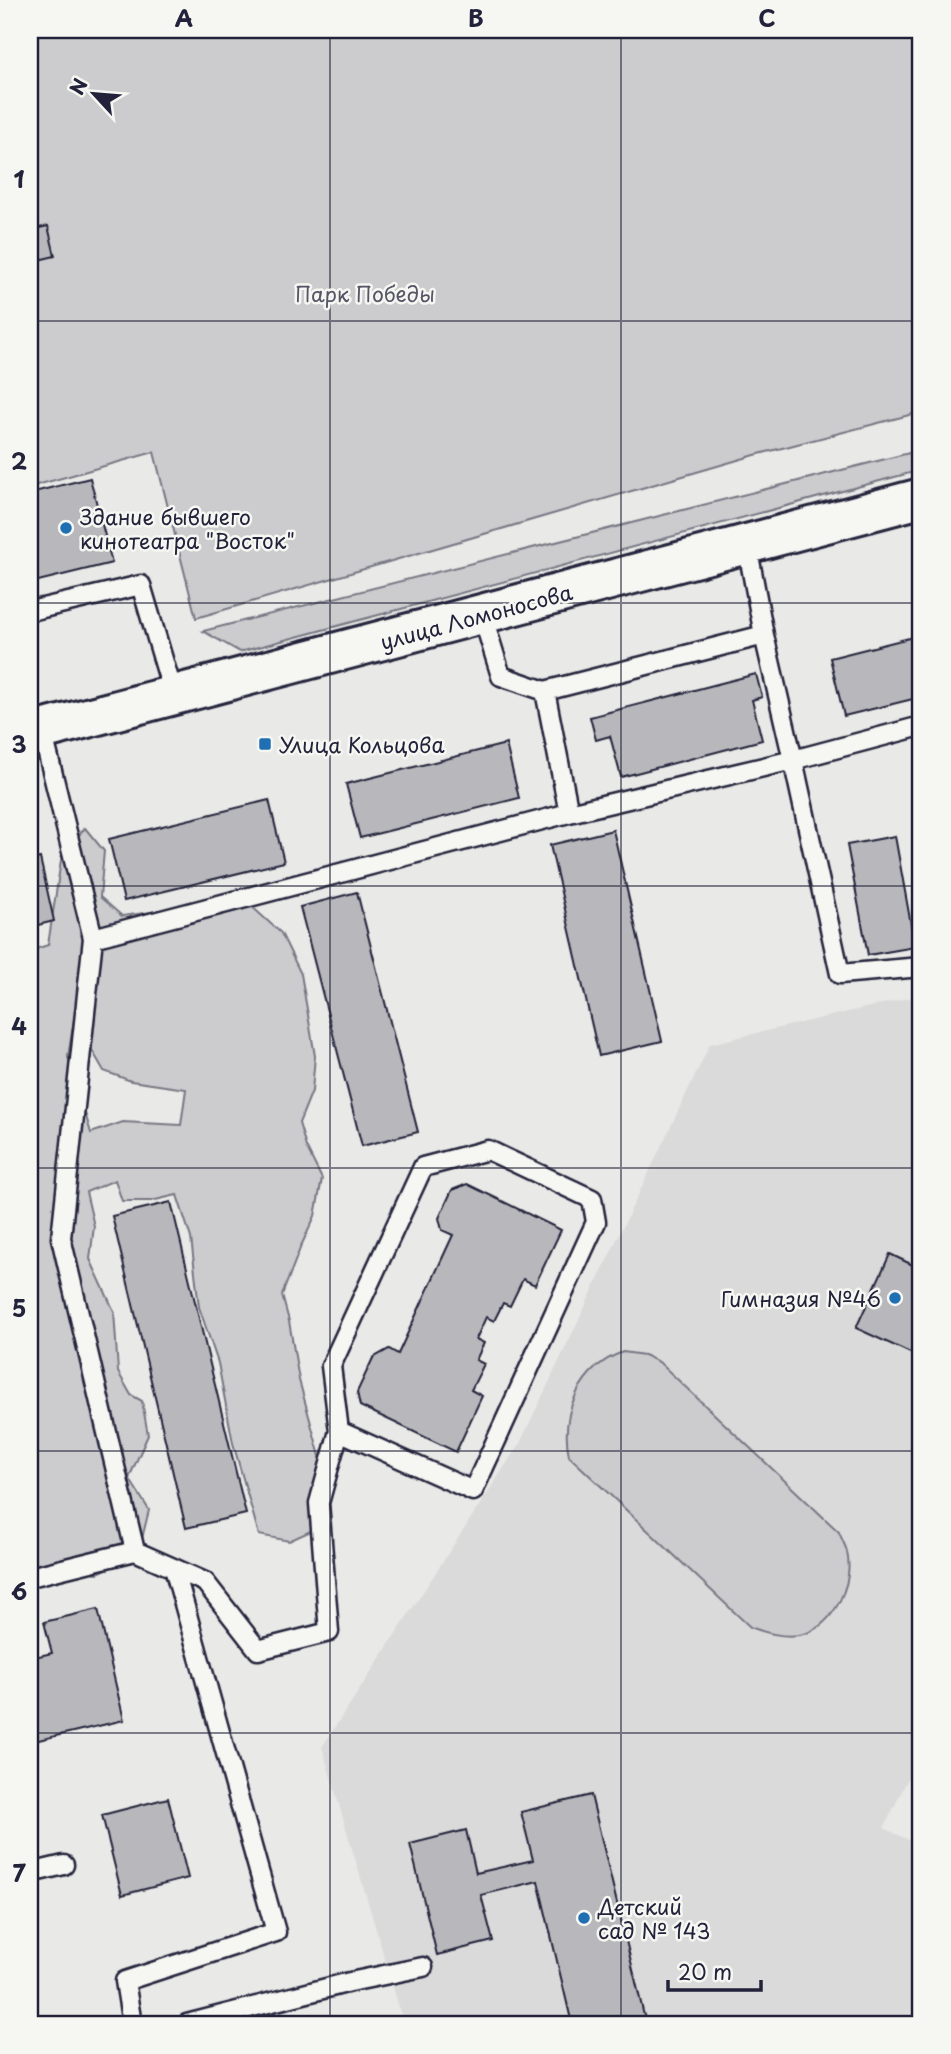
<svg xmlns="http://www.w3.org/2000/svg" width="951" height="2054" viewBox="0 0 951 2054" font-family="'Playpen Sans',sans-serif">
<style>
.built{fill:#dadada}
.green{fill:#ccccce;stroke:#777784;stroke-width:2;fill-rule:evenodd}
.building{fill:#b8b8bc;stroke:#22223b;stroke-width:2}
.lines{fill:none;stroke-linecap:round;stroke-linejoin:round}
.lane-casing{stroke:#22223b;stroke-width:23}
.highway-casing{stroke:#22223b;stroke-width:44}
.lane{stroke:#f6f6f2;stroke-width:18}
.highway{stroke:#f6f6f2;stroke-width:38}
.grid{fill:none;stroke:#22223b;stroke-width:2;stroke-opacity:0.55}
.poi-dot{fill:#1f6fb2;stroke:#f6f6f2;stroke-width:2.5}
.labels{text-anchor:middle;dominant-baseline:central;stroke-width:5;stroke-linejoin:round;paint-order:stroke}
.park-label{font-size:21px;fill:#555567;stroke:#f6f6f2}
.poi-label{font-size:21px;fill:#22223b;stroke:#f6f6f2;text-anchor:start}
.street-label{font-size:21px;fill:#22223b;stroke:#f6f6f2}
.neatline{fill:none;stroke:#22223b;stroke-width:2.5}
.grid-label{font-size:23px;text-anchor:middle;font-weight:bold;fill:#22223b}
</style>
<rect width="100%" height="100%" fill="#e9e9e7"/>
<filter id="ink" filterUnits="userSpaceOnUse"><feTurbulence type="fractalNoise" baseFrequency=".0143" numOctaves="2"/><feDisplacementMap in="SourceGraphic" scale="14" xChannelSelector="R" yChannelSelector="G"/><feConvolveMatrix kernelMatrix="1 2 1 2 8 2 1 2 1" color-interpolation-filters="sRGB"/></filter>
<g filter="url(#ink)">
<path class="built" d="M921,995V1751L884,1828L921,1846V2024H404L322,1747L520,1443L710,1044Z"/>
<path class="green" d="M30,30H921V412L755,455L196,618L154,452L30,487Z
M921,450V470L240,652L203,631Z
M85,828L104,851L100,897L122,916L181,908L249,904L281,933L301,974L315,1056L312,1091L299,1123L306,1147L322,1179L315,1216L301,1246L282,1295L289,1321L299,1380L321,1460L329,1502L326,1524L289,1541L259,1535L233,1443L218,1363L199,1307L191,1238L177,1195L151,1201H122L115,1180L86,1192L94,1226L90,1259L114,1311L118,1372L131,1395L142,1401L148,1435L129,1478L149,1510L138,1555L98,1573L78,1571L30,1573V951L48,945L62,854ZM74,1019L104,1071L131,1081L186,1089L181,1125L123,1122L91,1133L68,1057Z
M623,1352L644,1355L659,1362L839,1532C841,1538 846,1546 847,1552C854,1583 835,1624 804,1634C786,1639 766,1633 750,1627L569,1456C560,1413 580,1367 623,1352Z"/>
<path class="building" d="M48,226L55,256L30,262V230Z
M90,478L112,563L30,583V493Z
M921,635V697L844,716L830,658Z
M756,674L762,697L752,700L762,740L621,777L610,736L596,740L590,717Z
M506,744L519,798L360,838L346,784Z
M269,800L284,862L124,901L109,839Z
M613,830L662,1041L599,1056L550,845Z
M895,836L915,947L868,955L847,845Z
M40,858L54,921L30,927V860Z
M357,892L418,1132L362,1146L300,907Z
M467,1184L561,1230L535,1285L523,1279L510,1306L503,1303L494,1321L486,1317L476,1339L484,1343L476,1360L484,1364L471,1390L482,1396L456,1452L360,1406L357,1392L373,1358L389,1349L398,1354L453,1235L442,1230L439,1218L452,1190Z
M171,1202L246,1514L186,1528L112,1216Z
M890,1254L921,1269V1358L856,1328Z
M98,1609L124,1720L30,1742V1658L52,1653L44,1622Z
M591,1795L646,2024H572L538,1881L481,1895L493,1941L437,1955L410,1844L466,1830L476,1873L533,1860L521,1812Z
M168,1798L188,1878L122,1895L102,1815Z"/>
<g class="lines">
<g class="lane-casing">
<path id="lane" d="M747,545L764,635L793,760L921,726
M30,611L141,585L174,696
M482,614L501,676L545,691L764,635
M545,691L569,813
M42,730L93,938
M135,1551L205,1582L258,1650L329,1632L319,1503L339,1431L331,1366L423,1167L488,1150L592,1199L596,1222L473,1491L339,1431
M30,1577L135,1551L61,1238L93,938L569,813L793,760L840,974L921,967
M30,1873L64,1865
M132,2024L125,1981L276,1932L174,1568
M187,2024L350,1982L423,1967"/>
</g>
<g class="highway-casing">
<path id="highway" d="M30,733L921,498"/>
</g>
<use href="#lane" class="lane"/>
<use href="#highway" class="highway"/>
</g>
</g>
<path class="grid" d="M330,30V2024M621,30V2024M30,321H921M30,603H921M30,886H921M30,1168H921M30,1451H921M30,1733H921"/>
<g class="poi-dot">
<circle cx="66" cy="528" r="7"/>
<rect x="258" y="737" width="14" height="14" rx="3.5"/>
<circle cx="895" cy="1298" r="7"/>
<circle cx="584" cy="1918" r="7"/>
</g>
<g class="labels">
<g class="park-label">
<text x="365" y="293">Парк Победы</text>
</g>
<g class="poi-label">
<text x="80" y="516">Здание бывшего<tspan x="80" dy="24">кинотеатра "Восток"</tspan></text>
<text x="279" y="744">Улица Кольцова</text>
<text x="881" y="1298" text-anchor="end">Гимназия №46</text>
<text x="598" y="1906">Детский<tspan x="598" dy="24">сад № 143</tspan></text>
</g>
<g class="street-label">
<text transform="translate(476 616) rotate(-15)">улица Ломоносова</text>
</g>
</g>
<rect width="951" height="2054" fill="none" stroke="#f6f6f2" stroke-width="77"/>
<g transform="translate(94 94) rotate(296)" stroke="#f6f6f2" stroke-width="5" paint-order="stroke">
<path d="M0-5L12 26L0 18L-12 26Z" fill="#22223b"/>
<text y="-10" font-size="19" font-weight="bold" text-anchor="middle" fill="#22223b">N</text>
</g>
<path d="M668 1980v10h93v-10" fill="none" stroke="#22223b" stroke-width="3.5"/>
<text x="678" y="1980" font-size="21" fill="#22223b" stroke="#f6f6f2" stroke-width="5" paint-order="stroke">20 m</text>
<rect x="38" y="38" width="874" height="1978" class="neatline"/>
<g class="grid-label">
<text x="184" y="27">A</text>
<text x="476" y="27">B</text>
<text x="767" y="27">C</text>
<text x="19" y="188">1</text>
<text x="19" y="470">2</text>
<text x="19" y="753">3</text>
<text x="19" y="1035">4</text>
<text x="19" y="1317">5</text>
<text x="19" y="1600">6</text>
<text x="19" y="1882">7</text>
</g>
</svg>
